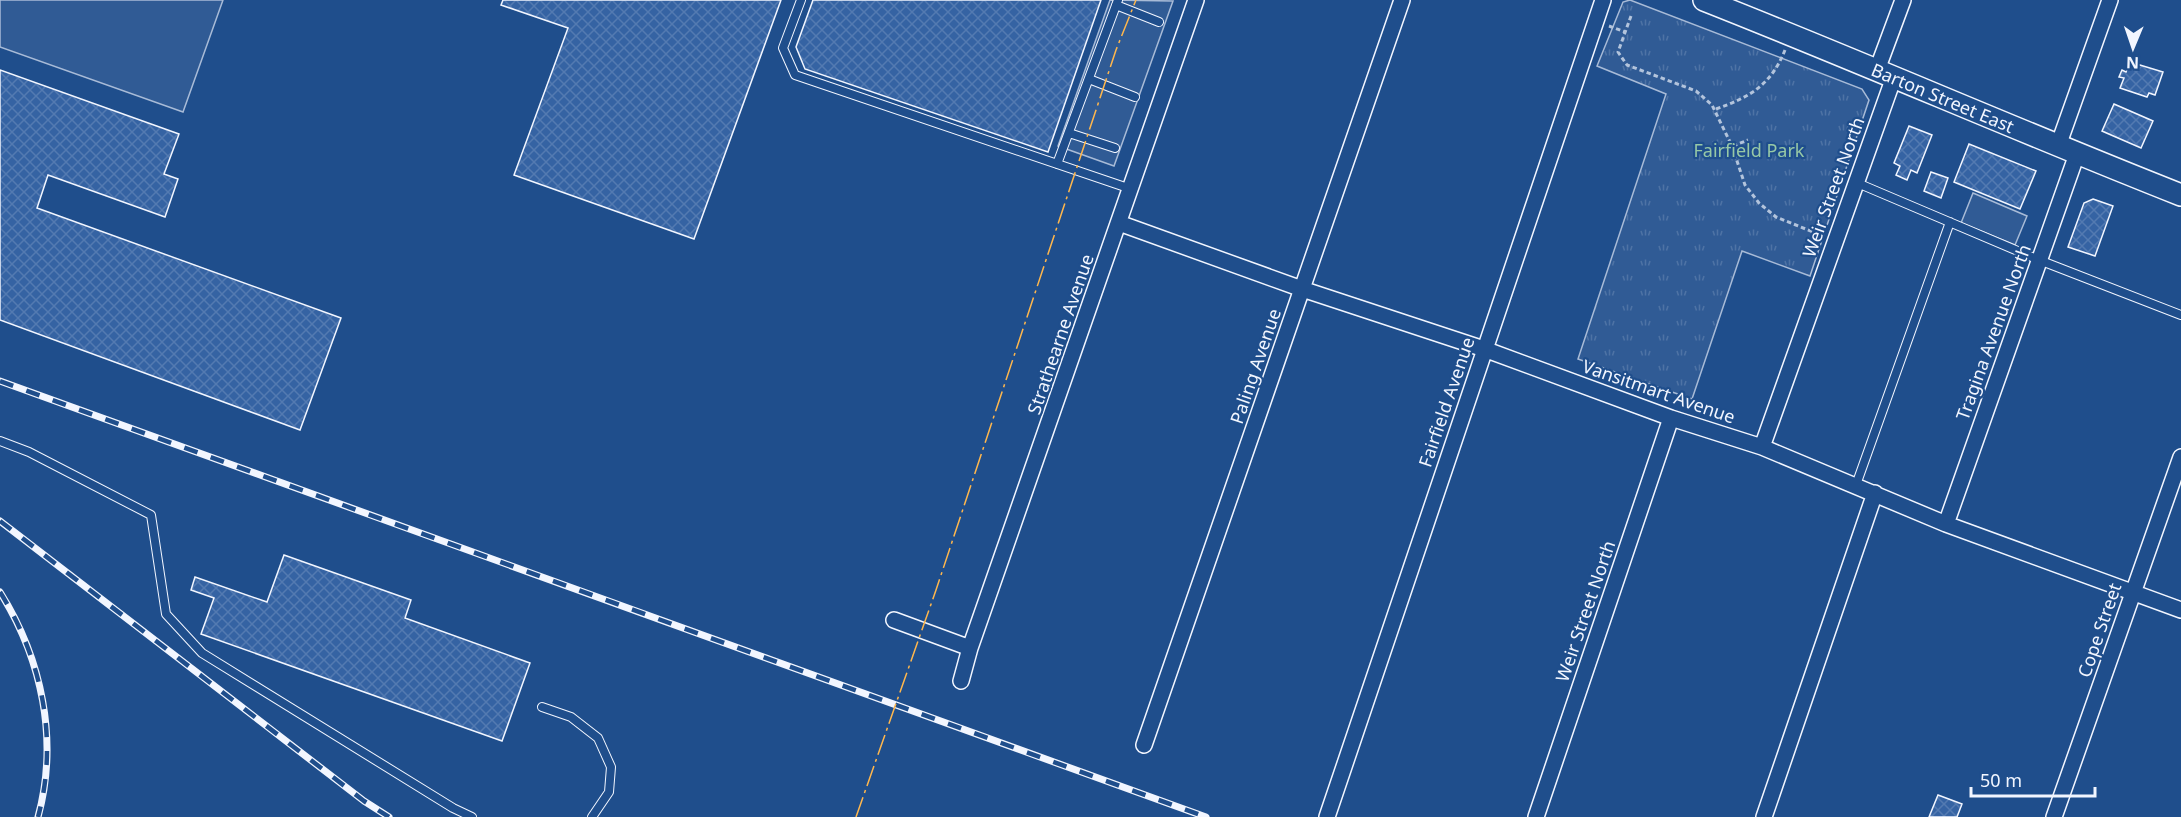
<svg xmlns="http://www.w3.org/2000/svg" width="2181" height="817" viewBox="0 0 2181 817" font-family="'Noto Sans',sans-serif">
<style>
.built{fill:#305b95;stroke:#a8bbd7;stroke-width:1.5}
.park{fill:url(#park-tufts);stroke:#a8bbd7;stroke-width:1.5}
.building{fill:url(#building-cross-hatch);stroke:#f2f6ff;stroke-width:1.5}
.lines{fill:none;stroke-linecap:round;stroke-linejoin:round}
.service-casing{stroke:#f2f6ff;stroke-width:10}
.minor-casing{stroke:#f2f6ff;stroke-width:18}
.secondary-casing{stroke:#f2f6ff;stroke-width:24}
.path{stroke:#b3c4dc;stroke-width:3;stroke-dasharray:4.5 3;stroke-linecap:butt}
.service{stroke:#1f4e8c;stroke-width:8}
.minor{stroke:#1f4e8c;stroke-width:15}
.secondary{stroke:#1f4e8c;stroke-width:21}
.rail-casing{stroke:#f2f6ff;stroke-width:7}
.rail{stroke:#1f4e8c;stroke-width:4.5;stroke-dasharray:14;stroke-linecap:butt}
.power{stroke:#ffb74d;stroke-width:1.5;stroke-dasharray:21 4.5 3 4.5;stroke-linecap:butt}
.labels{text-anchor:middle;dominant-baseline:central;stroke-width:4.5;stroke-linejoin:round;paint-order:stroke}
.street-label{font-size:18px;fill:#f2f6ff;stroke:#1f4e8c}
.park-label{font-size:18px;fill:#97c8a6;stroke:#1f4e8c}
</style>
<defs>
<pattern id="park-tufts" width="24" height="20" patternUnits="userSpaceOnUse" patternTransform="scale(1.5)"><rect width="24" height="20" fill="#305b95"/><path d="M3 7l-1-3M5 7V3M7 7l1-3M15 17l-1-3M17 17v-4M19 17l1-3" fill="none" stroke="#4e73a5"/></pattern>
<pattern id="building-cross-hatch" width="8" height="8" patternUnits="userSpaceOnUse" patternTransform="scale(1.5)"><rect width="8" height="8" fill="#3563a3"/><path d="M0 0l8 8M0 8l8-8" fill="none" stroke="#537ab1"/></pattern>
</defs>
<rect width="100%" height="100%" fill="#1f4e8c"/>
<path class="built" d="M0,0H223L183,112L0,47Z
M1110,0L1173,1L1114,166L1058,146Z
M1973,193L2027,216L2015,245L1961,223Z"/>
<path class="park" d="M1630,0L1862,89L1869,100L1810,276L1742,251L1692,399L1578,359L1666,94L1597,66L1623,2Z"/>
<path class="building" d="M503,0H781L694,239L514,175L568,28L501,5Z
M813,0H1101L1048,152L805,69L796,47Z
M2130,62L2163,72L2155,95L2149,93L2147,97L2120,88L2124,78L2119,77L2122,70L2126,72Z
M0,70L179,134L164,174L178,179L165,217L48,175L37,208L341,318L300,430L0,320Z
M2114,104L2153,121L2141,148L2102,131Z
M1909,126L1932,135L1917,173L1911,170L1907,180L1896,175L1900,166L1894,163Z
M1969,144L2036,171L2020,209L1954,182Z
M1931,172L1948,178L1941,198L1924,191Z
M2093,199L2113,206L2095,256L2068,247L2084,203Z
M284,555L411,600L405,618L530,663L502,741L201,634L214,598L191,590L195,577L267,602Z
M1938,795L1962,804L1957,817H1929Z"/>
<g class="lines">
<g class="service-casing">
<path id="service" d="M801,0L783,48L795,75L1131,189
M1116,5L1159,22
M1089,79L1135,97
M1069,133L1115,148
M1057,164L1118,0
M1855,182L2039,260L2181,315
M0,441L29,452L151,515L166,614L202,653L453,808L472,817
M1856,485L1950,222
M542,707L571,717L598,738L611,767L609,792L592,817"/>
</g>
<g class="minor-casing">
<path id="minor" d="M1877,70L1903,0
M2058,146L2110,0
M1119,223L1302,289L1484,349L1671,418L1762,447L1946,524L2181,610
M1762,447L1894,77
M1946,524L2077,154
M894,620L970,648
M961,681L970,648L1196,0
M1144,745L1402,0
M1327,817L1603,0
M1536,817L1671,418
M1764,817L1875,493
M2054,817L2181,457"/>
</g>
<g class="secondary-casing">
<g id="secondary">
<path id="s1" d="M1704,0C1864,63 2021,132 2181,195"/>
</g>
</g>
<path class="path" d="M1631,16L1618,52L1627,65L1696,91L1712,105L1732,146L1745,185L1759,203L1776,217L1823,236
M1609,26L1625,32
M1716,109C1750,97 1771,85 1785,50
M1733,146L1748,140"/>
<use href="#service" class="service"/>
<use href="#minor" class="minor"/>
<use href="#secondary" class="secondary"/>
<g class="rail-casing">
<path id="rail" d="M0,381L1206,817
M0,521L364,801L389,817
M0,592C42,659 59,740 38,817"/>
</g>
<use href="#rail" class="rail"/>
<path class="power" d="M856,817L936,590L1116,50L1136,0"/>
</g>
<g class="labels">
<g class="street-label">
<text stroke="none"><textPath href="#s1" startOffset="258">Barton Street East</textPath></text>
<text transform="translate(1833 187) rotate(-70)">Weir Street North</text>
<text transform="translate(1993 332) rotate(-70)">Tragina Avenue North</text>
<text transform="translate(1060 334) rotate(-71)">Strathearne Avenue</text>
<text transform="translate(1255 366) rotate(-71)">Paling Avenue</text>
<text transform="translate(1659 391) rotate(19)">Vansitmart Avenue</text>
<text transform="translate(1446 402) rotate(-71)">Fairfield Avenue</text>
<text transform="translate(1585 611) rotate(-71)">Weir Street North</text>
<text transform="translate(2099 630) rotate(-71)">Cope Street</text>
</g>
<g class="park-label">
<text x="1749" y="150">Fairfield Park</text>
</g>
</g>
<g transform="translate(2133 48) rotate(182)" stroke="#1f4e8c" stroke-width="4.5" paint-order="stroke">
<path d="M0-4.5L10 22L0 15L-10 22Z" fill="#f2f6ff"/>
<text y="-9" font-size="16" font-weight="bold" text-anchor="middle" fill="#f2f6ff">N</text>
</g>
<path d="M1971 787v9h124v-9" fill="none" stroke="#f2f6ff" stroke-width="3"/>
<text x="1980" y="787" font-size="18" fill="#f2f6ff" stroke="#1f4e8c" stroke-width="4.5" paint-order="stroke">50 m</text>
</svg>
